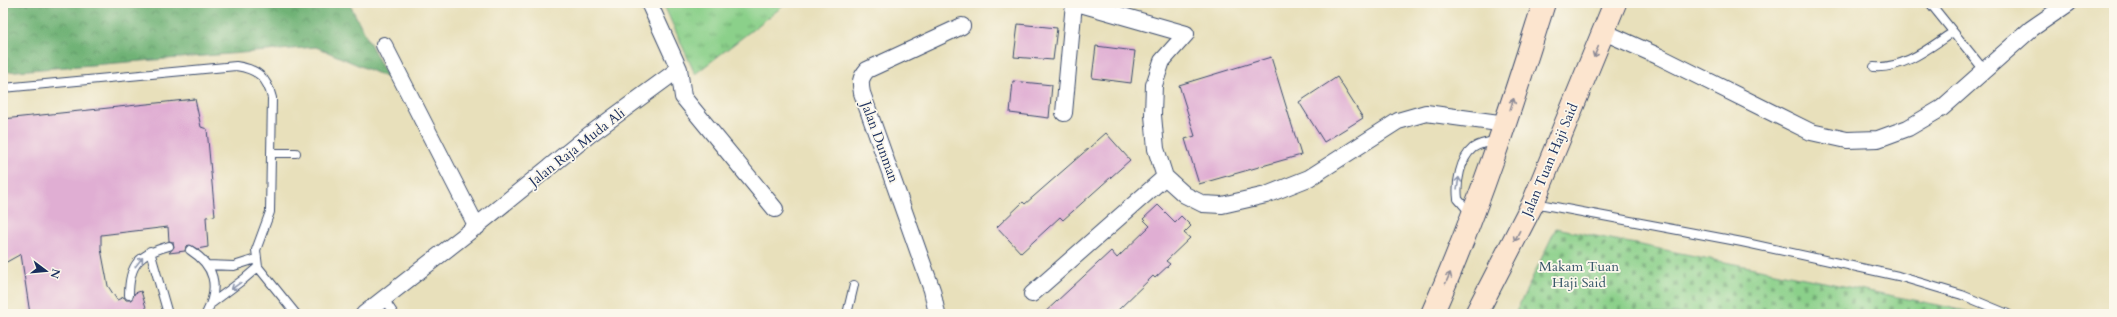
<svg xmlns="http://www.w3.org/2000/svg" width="2117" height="317" viewBox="0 0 2117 317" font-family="Cardo,serif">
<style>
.forest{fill:url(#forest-crowns);stroke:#46706a}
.cemetery{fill:url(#cemetery-stones);stroke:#538074}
.park{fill:url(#park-tufts);stroke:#538074}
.building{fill:#e0aed3}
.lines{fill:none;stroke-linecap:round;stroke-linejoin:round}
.lane-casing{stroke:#3a4a6c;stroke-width:10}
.street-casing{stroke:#3a4a6c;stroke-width:18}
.secondary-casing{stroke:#3a4a6c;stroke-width:24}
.lane{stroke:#fff;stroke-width:8}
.street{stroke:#fff;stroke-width:16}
.secondary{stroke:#fce5cf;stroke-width:22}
.oneway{stroke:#8c8a96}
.oneway2{stroke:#8d97ae}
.labels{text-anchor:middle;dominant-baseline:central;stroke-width:3.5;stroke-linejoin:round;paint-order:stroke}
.street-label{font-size:14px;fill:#1b2f5e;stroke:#fbf7ec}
.park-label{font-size:14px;fill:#375769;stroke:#fbf7ec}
</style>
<defs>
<pattern id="forest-crowns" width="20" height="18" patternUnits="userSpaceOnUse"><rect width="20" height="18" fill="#70b276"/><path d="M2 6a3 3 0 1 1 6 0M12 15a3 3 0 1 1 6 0" fill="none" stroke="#5b9164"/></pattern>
<pattern id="cemetery-stones" width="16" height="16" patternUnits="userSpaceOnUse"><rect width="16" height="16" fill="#8bd08a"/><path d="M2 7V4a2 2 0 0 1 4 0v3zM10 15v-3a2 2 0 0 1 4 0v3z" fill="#71a974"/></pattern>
<pattern id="park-tufts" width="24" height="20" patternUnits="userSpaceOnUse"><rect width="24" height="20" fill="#8bd08a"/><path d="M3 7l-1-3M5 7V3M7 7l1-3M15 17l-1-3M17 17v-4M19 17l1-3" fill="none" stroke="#71a974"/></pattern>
</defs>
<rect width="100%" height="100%" fill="#fbf7ec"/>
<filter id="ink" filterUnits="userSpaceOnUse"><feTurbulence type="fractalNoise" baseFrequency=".025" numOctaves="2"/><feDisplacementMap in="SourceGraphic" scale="8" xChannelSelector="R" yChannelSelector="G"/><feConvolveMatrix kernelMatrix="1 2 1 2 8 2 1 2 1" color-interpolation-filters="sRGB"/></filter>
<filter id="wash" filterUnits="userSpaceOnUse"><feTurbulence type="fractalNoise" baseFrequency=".012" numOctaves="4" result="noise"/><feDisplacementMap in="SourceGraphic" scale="16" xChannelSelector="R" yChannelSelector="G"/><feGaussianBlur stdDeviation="0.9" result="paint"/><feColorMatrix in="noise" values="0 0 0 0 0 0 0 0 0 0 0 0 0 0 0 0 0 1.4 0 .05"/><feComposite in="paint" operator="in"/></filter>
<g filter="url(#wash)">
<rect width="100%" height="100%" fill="#e8e0bb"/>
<path class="forest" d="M3,3H349L388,78L316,47L4,72Z"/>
<path class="cemetery" d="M1556,228L1938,305L1979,314H1515Z"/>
<path class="park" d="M663,3H787L695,74Z"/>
<g id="blocks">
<path class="building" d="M1018,24L1057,28L1053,60L1014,57Z
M1096,46L1135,51L1131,83L1092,78Z
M1271,57L1301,155L1199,184L1185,139L1195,136L1179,85Z
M1337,77L1363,118L1324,142L1299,102Z
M1013,81L1052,85L1049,118L1010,113Z
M195,99L201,127L207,129L215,216L206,217L208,247L197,249L190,245L186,246L185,251L169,253L174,247L173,242L169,241L168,227L101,235V249L108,286L117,300L124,297L126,300H131L135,293L141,291L148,314H30L21,254L3,264V119Z
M1106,133L1130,160L1063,220L1060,217L1021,253L997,227L1023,202L1025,204Z
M1158,205L1175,222L1181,216L1191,226L1184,233L1190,238L1166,261L1170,264L1155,278L1153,276L1114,314H1043L1111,251L1117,258L1150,226L1143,219Z"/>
</g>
</g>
<g filter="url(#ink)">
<use href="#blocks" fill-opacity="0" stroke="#3a4a6c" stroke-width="1"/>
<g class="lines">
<g class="lane-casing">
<path id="lane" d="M1930,3L1984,70
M1874,67C1904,69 1929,48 1953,32
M3,88L236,66C257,69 267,77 272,98L270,212L256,250L258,267L296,314
M271,153H296
M1534,203L1742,242L1898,276L1962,295L2008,314
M1471,214L1458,199C1456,183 1460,159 1473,148C1480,143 1489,142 1497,141
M190,250C215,266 220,287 206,314
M150,251L168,314
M207,265L234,266L256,259
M129,295C129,263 140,254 169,246
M384,299L394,314
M212,303L244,279L258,267
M847,314L854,285"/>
</g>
<g class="street-casing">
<path id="street" d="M649,3L679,69L683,97L775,209
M1077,3L1186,34L1162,61L1154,85L1153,115L1156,149L1165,177L1185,195L1203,204L1222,205L1266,195L1309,178L1398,121L1426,113L1506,124
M1604,32L1658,56L1811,132L1847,140L1878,139L1908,128L1942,108L2031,29L2069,3
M384,45L477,227
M1064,113L1074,3
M1032,294L1165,177
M364,314L469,232L589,135L679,69
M937,314L932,290L862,93C860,82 860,78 867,70L962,26"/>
</g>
<g class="secondary-casing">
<path id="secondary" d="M1432,314C1477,213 1511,108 1544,3
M1476,314L1533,203L1615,3"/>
</g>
<use href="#lane" class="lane"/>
<use href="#street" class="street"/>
<use href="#secondary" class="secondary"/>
</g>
<defs><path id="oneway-shaft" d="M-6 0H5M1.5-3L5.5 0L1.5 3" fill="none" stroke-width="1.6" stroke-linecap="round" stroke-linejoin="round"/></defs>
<g class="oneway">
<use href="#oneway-shaft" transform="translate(1596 52) rotate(113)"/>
<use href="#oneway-shaft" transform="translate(1512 104) rotate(-72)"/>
<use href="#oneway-shaft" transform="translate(1517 236) rotate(117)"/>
<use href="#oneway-shaft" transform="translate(1448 278) rotate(-66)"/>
</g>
<g class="oneway2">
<use href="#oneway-shaft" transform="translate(1458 183) rotate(-81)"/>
<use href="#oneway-shaft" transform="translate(139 262) rotate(-51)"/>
<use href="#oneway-shaft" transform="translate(236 286) rotate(144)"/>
</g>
</g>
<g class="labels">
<g class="street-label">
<text transform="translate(880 142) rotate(70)">Jalan Dunman</text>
<text transform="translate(577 147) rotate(-38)">Jalan Raja Muda Ali</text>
<text transform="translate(1550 160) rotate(-67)">Jalan Tuan Haji Said</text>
</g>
<g class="park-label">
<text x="1579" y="266">Makam Tuan<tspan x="1579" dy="16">Haji Said</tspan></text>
</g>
</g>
<rect width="2117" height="317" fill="none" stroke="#fbf7ec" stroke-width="16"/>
<g transform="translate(46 271) rotate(106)" stroke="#fbf7ec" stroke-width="3" paint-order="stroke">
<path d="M0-3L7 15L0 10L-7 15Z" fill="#1b2f5e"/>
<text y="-6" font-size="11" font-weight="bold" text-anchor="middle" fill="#1b2f5e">N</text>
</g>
</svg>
